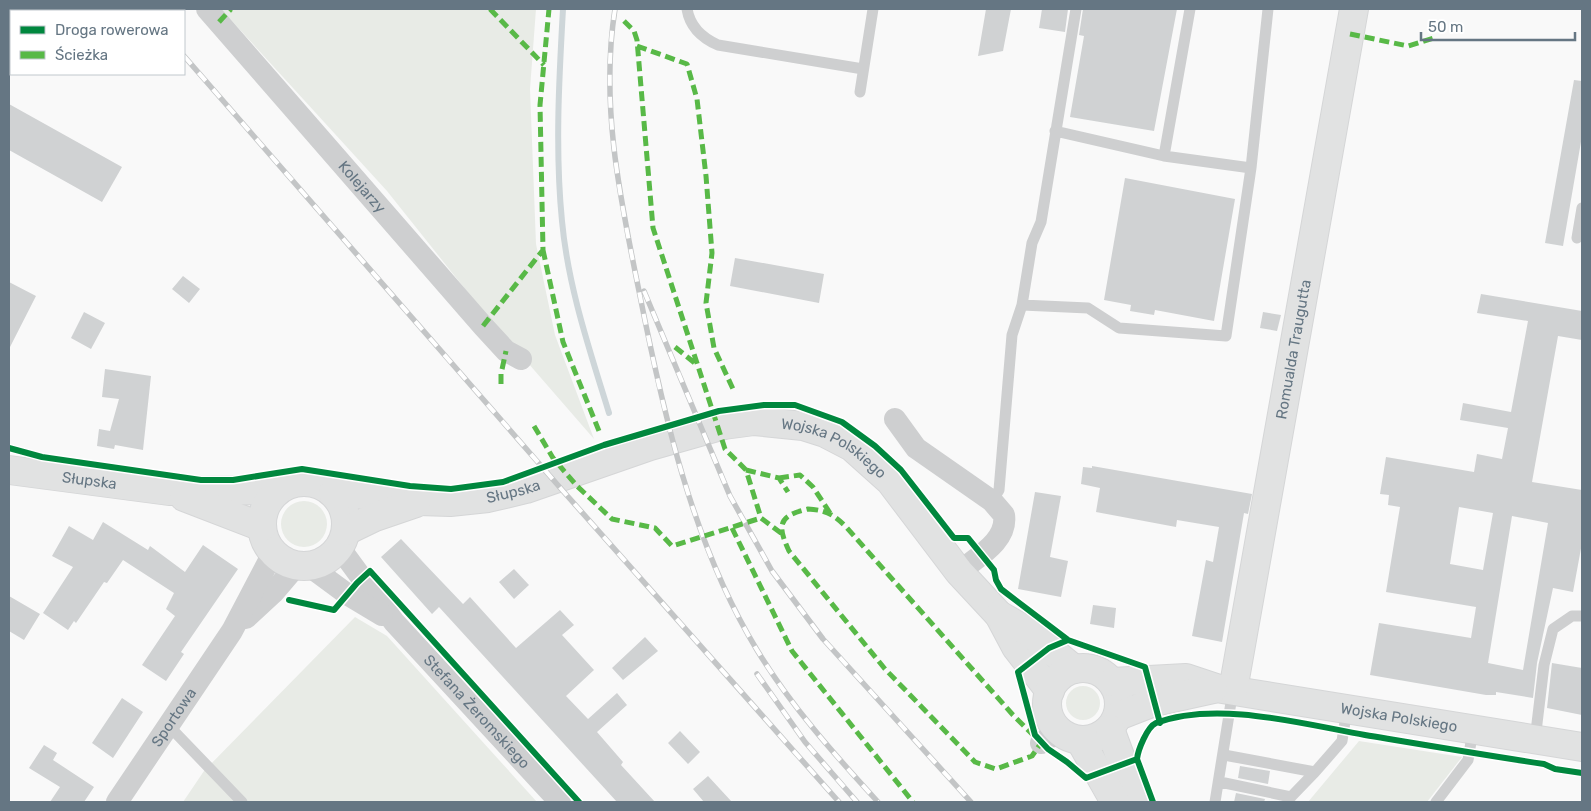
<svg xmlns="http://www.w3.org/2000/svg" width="1591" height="811" viewBox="0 0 1591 811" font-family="Rubik,sans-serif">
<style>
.green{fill:#e8ebe6}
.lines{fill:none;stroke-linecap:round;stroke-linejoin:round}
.stream{stroke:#ced6d9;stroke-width:6}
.building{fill:#d0d2d3;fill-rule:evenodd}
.secondary-casing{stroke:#d5d6d7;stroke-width:30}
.lane{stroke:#cecfd0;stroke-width:11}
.street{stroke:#cecfd0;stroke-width:22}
.secondary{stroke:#e1e2e2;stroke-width:28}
.rail-casing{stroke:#c3c5c6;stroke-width:5.5}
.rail{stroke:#fff;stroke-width:4;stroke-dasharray:11;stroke-linecap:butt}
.quiet{stroke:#58b947;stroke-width:5;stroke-dasharray:10 5;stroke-linecap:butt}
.cycleway-casing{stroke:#fff;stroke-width:9}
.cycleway{stroke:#00873e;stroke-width:6}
.labels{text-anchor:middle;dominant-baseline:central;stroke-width:5;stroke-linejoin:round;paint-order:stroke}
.street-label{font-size:15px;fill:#657683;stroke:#fff}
</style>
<rect width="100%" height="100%" fill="#f9f9f9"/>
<path class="green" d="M221,9H536L530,89L536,244L555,335L594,439L481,309L387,191Z
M281 524a23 23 0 1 1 46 0a23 23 0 1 1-46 0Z
M355,617L387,636L537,802H183L204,771Z
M1066 703a17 17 0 1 1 34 0a17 17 0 1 1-34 0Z
M1359,741L1462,757L1427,802H1308Z"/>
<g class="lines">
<path class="stream" d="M563,9C559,79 555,151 562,221C568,287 590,351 609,413"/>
</g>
<path class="building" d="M986,9H1011L1003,51L978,56Z
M1042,9H1068L1065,32L1039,28Z
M1083,9H1177L1154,131L1070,117L1084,36L1079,35Z
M1574,80L1582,81V136L1563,246L1545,243Z
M9,104L122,167L102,202L9,150Z
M1125,178L1235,199L1214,321L1155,310L1154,315L1130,311L1131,305L1104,300Z
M735,258L824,274L819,303L730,286Z
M183,276L200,289L189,303L172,289Z
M9,282L36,296L9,349Z
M1481,294L1582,311V340L1558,336L1532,482L1582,490V543L1573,592L1553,588L1537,663L1533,698L1496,692V695H1486L1370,675L1379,623L1471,638L1476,607L1386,592L1400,507L1388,505L1389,495L1380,494L1386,457L1474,472L1477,454L1502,459L1508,428L1460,420L1463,403L1511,412L1528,321L1477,313ZM1459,507L1493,513L1483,570L1450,564ZM1512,516L1548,523L1523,670L1488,663Z
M84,312L105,323L91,349L71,338Z
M1263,312L1281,315L1277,331L1260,328Z
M105,369L151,376L143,450L115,445L114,449L97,446L99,429L110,431L119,399L102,397Z
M1092,466L1252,494L1248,514L1244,513L1222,642L1192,636L1206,560L1213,562L1219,527L1177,520L1176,527L1096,512L1100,488L1081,484L1083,467L1092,468Z
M1035,492L1061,496L1050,557L1068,561L1061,597L1018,589Z
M103,522L148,550L150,546L185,572L203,545L238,569L181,652L184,654L166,681L142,665L175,616L166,609L174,593L123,560L107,583L104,582L76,623L74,621L68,630L43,613L73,567L52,556L69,526L93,540Z
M401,539L463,604L470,597L516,648L560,610L574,625L562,635L594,670L566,696L588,719L617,693L627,705L597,732L623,762L621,765L655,802H617L439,607L432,614L381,557Z
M514,569L529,585L514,599L499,582Z
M9,596L40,614L24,640L9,631Z
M1093,605L1116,608L1114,628L1090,624Z
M645,637L658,651L623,680L612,668Z
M1552,663L1582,668V715L1547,708Z
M122,698L143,712L113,758L92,743Z
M680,731L700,752L688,764L668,743Z
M44,745L57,753L53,760L94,787L84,802H50L60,787L29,768Z
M1240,766L1270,771L1268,784L1238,778Z
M708,776L732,802H704L693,789Z
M1236,793L1265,799L1264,802H1234Z"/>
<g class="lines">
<g class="secondary-casing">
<g id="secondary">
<path id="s4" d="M9,470L169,491L278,490"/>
<circle cx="304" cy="524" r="42"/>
<path id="s5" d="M333,493L405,497L419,501L450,502L488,498L526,489L650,446L724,425L754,421L803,426L825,433L852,447L890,481L959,572L999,615L1016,647L1050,691"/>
<path d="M184,497L262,527"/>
<path d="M346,531L375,517L416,503"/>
<path d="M999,615L1029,632L1074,669"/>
<circle cx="1083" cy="704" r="36"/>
<path id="s6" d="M1112,682L1186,678L1216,688L1582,747"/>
<path id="s7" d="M1233,690L1354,9"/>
<path d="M1118,716L1154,702L1213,689"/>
<path d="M1110,729L1137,802"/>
<path d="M1080,740L1115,802"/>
</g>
</g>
<path class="lane" d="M687,9C690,27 702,38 718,45L863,69
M860,92L873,9
M1055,131L1164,156L1251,168
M1164,156L1190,9
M1577,238L1582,208
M1022,305L1088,308L1119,328L1226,336L1251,168L1268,9
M992,501L999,490L1012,335L1022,305L1032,243L1041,222L1076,9
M168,725L242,802
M1535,740L1544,665L1553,629L1572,616H1582
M1224,755L1315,772L1342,741L1347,709
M1220,782L1291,797
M1287,801L1315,772
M1215,802L1233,690
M1436,802L1468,760L1473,730"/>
<g class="street">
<path id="s1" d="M207,9L483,326L506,351L521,359"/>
<path d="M895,419L916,448L992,501L1004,515C1008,541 977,557 959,572"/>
<path id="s2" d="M339,547L394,622L560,802"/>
<path d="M309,566L347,594L382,615"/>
<path d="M246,618L273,593L296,566"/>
<path d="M1041,743L1059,731"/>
<path id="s3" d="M117,802L232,631L273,553"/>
</g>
<use href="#secondary" class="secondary"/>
<g class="rail-casing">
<path id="rail" d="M143,9L145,11
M615,9C600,104 620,198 639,291C663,412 692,543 757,650C791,706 834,754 878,802
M184,56L563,491L839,802
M644,291L730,496L772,571L823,639L971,802
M757,674L805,742L857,802"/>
</g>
<use href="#rail" class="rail"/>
<path class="quiet" d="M490,9L544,65
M624,21L634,31L637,40L653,228L725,449L746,470L761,518L781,533
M219,22L231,9
M1350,34L1408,46L1434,38
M637,46L687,64L697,99L706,176L712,253L706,303L714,348L733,389
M543,250L563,342L599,431
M483,326L543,250L540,105L549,9
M675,347L696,364
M501,384V374L506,351
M534,426L553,458L577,486L612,519L655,528L672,546L761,518
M746,470L779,478L788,492
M779,478L800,475L813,487L830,513
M808,509C826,510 835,515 847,528L1013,715L1041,743L1032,756L996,769L975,762L885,669L789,551C777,525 778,516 808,509Z
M732,528L792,651L913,802"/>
<g class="cycleway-casing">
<path id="cycleway" d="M9,448L42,457L201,480H233L302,469L410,486L451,489L503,482L604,445L719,411L764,405H795L842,422L875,446L901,470L954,538H968L994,570L996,580L1001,589L1068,640L1145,667L1160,723
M289,600L334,610L357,583L370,571L579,802
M1068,640L1049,648L1018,672L1035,735L1048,749L1067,762L1086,778L1137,759
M1153,802L1137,759C1138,750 1147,727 1156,723C1216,700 1303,724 1365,735C1425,745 1484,755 1544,764L1555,769L1582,773"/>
</g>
<use href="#cycleway" class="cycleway"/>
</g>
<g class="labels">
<g class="street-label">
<text stroke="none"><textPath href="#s1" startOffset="236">Kolejarzy</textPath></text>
<text stroke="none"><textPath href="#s7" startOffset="346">Romualda Traugutta</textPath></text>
<text stroke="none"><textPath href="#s5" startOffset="520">Wojska Polskiego</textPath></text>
<text stroke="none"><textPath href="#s4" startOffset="81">Słupska</textPath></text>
<text stroke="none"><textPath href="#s5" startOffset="182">Słupska</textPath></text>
<text stroke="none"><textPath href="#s2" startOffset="215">Stefana Żeromskiego</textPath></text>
<text stroke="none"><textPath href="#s3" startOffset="102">Sportowa</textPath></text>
<text stroke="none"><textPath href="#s6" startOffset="291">Wojska Polskiego</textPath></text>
</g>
</g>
<rect width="1591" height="811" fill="none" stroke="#657683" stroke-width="20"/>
<rect x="10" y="10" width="175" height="65" fill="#ffffff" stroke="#c1c8cd"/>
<rect x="20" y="26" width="25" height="8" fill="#00873e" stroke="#c1c8cd"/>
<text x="55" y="35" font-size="15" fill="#657683">Droga rowerowa</text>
<rect x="20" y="51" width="25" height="8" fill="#58b947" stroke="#c1c8cd"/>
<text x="55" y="60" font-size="15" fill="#657683">Ścieżka</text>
<path d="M1421 32v8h154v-8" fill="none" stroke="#657683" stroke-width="2.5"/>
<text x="1428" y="32" font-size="15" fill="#657683" stroke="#ffffff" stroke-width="4" paint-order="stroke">50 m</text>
</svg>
